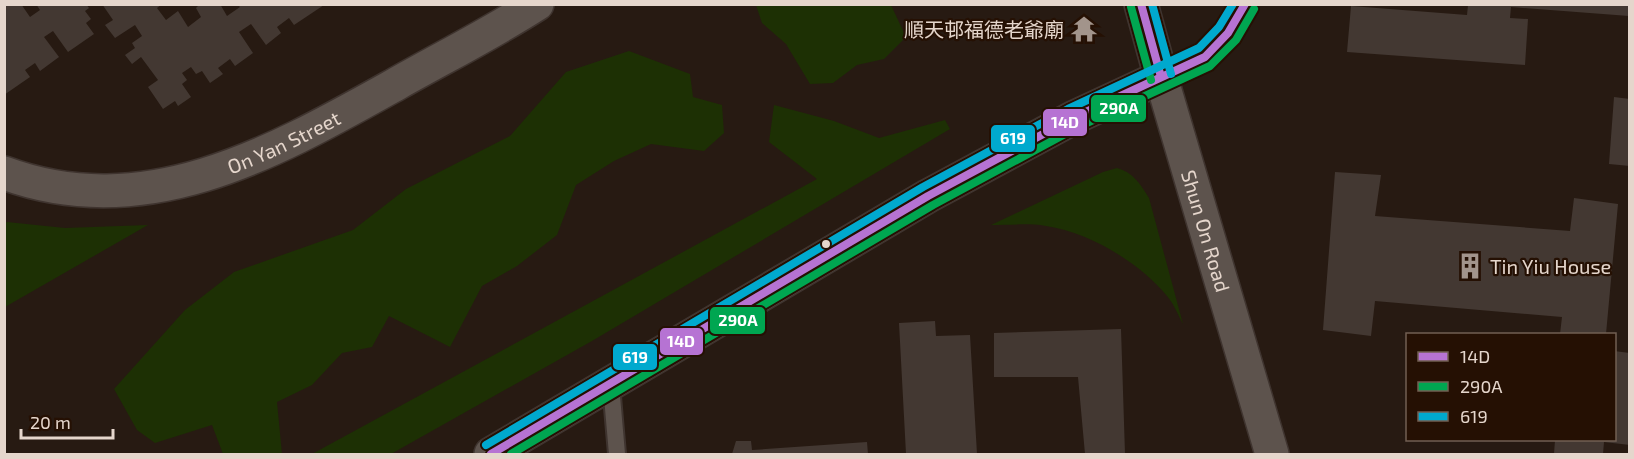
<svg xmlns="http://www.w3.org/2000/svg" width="1634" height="459" viewBox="0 0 1634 459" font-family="'Exo 2','Noto Sans TC',sans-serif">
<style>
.green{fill:#1d3004}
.building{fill:#433832}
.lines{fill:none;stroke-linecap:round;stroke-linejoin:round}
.lane-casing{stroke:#3f342f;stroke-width:20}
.street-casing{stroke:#3f342f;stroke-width:36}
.secondary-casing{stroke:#3f342f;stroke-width:36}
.lane{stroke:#5d534d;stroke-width:16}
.street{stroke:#5d534d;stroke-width:33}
.secondary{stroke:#5d534d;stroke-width:33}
.bus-1-casing{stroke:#251003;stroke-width:12}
.bus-2-casing{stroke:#251003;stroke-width:12}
.bus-3-casing{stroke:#251003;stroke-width:12}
.bus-1{stroke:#b673d3;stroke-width:8}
.bus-2{stroke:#00a651;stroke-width:8}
.bus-3{stroke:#00a9ce;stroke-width:8}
.bus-dot{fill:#e5d6cc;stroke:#251003;stroke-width:2}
.labels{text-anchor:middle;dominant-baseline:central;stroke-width:4.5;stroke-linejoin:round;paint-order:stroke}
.poi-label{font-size:20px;fill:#e5d6cc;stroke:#251003;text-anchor:end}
.street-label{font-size:20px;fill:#e5d6cc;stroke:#251003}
.line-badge{stroke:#251003;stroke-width:2}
.badge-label{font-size:16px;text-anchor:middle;font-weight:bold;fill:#fff}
</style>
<rect width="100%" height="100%" fill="#271a12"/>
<path class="green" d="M756,5H891L906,37L884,59L857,65L833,83L810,84L786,44L762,23Z
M629,51L690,74L693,97L722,105L724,133L704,151L651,144L614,161L576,185L557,235L517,266L482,286L450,347L389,316L372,347L342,353L312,385L277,402L282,454H223L212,425L155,443L137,430L114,389L185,310L234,272L353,230L406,189L510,136L566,72Z
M774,105L834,121L879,138L945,120L950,129L592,341L391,454H312L817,179L769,142Z
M1117,168C1133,172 1141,185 1149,198L1183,324C1178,315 1174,304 1167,296C1140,263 1089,232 1046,226C1029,223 1009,225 991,225L1103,172Z
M7,222L65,228L148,225L5,307L4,224Z"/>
<path class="building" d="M4,4H21L30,17L40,10L36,4H86L89,8L85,11L91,19L86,23L94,34L68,52L53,31L44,37L59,57L40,71L35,63L25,70L30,77L4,95Z
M102,4H162L157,8L166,20L178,11L188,27L201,17L196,8L200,4H220L227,16L240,7L238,5H324L294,25L289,18L277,27L281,33L266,45L251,24L239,32L253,53L235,66L230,59L218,68L223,74L210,83L202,71L196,74L191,67L182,73L187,80L182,84L191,97L178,106L175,101L163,109L148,87L158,80L141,57L132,64L125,55L135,48L132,43L142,36L135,25L115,38L105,25L113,20Z
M1468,5H1630V10L1629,16L1511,7L1510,18L1528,19L1525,65L1347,52L1351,6L1467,15Z
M1614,97L1630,99V166L1609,164Z
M1335,172L1381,175L1375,216L1570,231L1574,198L1618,204L1606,334H1560L1562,317L1375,301L1371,336L1323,330Z
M935,321L936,336L970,335L977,454H906L899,323Z
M1121,329L1125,454H1085L1078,377H994V333Z
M1614,351L1630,353V445L1604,442L1603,454H1554L1555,440H1614Z
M736,441H751L752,450L867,442L868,454H732Z"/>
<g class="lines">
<g class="lane-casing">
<path id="lane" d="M1161,77C1207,55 1220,52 1245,4
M611,385L617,454"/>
</g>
<g class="street-casing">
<g id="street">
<path id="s1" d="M4,173C147,226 276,151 398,83C444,57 492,33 537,4"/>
</g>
</g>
<g class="secondary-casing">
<g id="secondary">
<path id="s2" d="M1141,4L1161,77L1272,454"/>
<path d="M491,454L928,196L1073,118L1161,77"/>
</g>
</g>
<use href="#lane" class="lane"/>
<use href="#street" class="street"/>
<use href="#secondary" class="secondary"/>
<g class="bus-1-casing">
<path id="bus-1" d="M1141,4L1161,77
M491,454L928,196L1073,118L1205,57L1228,33L1245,4"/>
</g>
<g class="bus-2-casing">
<path id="bus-2" d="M1131,7L1151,80
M511,454L933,205L1078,127L1210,66L1236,40L1254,9"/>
</g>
<g class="bus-3-casing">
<path id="bus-3" d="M1152,4L1171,74
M486,445L923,187L1068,109L1199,48L1219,27L1233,4"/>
</g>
<use href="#bus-1" class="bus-1"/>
<use href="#bus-2" class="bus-2"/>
<use href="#bus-3" class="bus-3"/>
</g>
<defs>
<g id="temple-bare" transform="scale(2.07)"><path d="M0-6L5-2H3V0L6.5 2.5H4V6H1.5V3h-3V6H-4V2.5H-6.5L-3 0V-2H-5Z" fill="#a2948b" stroke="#251003" stroke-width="2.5" paint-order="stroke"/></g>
<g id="building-bare" transform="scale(2.07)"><path d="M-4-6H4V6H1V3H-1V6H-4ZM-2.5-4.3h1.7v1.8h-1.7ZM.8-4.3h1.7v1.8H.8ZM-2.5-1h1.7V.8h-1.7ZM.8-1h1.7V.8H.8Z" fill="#a2948b" stroke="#251003" stroke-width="2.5" paint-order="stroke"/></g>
</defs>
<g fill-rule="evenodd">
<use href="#temple-bare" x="1084" y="29"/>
<use href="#building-bare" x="1470" y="266"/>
</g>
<circle class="bus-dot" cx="826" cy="244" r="5"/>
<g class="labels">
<g class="poi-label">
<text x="1064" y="29">順天邨福德老爺廟</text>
<text x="1490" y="266" text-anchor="start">Tin Yiu House</text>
</g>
<g class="street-label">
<text stroke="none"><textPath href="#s1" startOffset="290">On Yan Street</textPath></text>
<text stroke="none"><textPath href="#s2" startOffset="236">Shun On Road</textPath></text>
</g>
</g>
<g class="line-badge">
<rect x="1090" y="94" width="57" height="29" rx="6" fill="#00a651"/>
<rect x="1042" y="108" width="46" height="29" rx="6" fill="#b673d3"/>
<rect x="990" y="124" width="46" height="29" rx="6" fill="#00a9ce"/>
<rect x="709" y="306" width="57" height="29" rx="6" fill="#00a651"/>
<rect x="659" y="327" width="45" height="29" rx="6" fill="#b673d3"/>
<rect x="612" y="343" width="46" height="28" rx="6" fill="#00a9ce"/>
</g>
<g class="badge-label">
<text x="1119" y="114">290A</text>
<text x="1065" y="128">14D</text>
<text x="1013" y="144">619</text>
<text x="738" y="326">290A</text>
<text x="681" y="347">14D</text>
<text x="635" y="363">619</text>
</g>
<rect width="1634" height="459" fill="none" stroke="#e5d6cc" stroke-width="12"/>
<rect x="1406" y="333" width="210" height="108" fill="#251003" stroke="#725f53" stroke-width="1.5"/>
<rect x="1418" y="352" width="30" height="9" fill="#b673d3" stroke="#725f53" stroke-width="1.5"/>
<text x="1460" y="363" font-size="18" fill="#e5d6cc">14D</text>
<rect x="1418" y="382" width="30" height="9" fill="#00a651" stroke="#725f53" stroke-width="1.5"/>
<text x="1460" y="393" font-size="18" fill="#e5d6cc">290A</text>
<rect x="1418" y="412" width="30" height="9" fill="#00a9ce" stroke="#725f53" stroke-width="1.5"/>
<text x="1460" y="423" font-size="18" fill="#e5d6cc">619</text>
<path d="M21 429v9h92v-9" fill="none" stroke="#e5d6cc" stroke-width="3"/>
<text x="30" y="429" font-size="18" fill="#e5d6cc" stroke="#251003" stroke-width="4.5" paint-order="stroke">20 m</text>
</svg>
